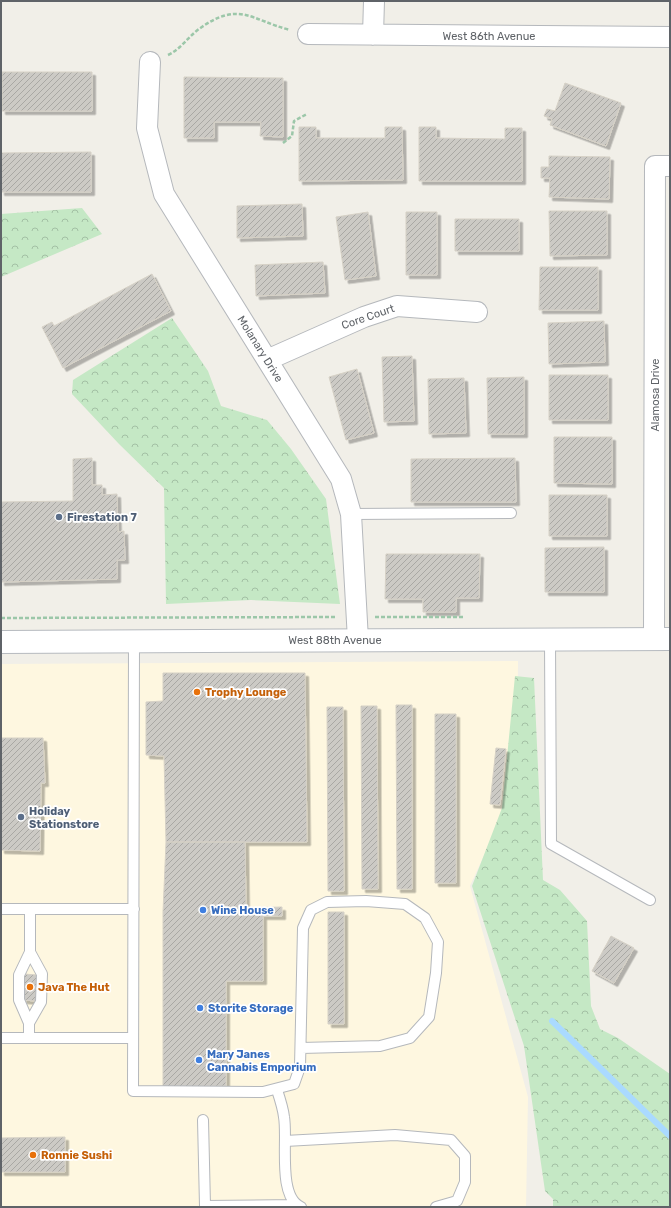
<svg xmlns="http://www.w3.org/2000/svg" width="671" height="1208" viewBox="0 0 671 1208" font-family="Rubik,sans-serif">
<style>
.commercial{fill:#fef7e0}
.forest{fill:url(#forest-crowns)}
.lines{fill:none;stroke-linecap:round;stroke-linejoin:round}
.stream{stroke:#aadaff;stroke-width:6}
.building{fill:url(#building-hatch);stroke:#d6d1c6;filter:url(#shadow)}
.lane-casing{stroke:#b5b8bc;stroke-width:12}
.street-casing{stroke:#b5b8bc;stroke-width:22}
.secondary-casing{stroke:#b6babf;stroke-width:24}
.path{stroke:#9cc7a9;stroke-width:2.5;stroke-dasharray:4 2;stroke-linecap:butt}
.lane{stroke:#fff;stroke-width:10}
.street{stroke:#fff;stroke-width:20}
.secondary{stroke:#fff;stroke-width:22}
.service-dot{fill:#5c6f8a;stroke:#fff;stroke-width:1.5}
.food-dot{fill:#e8710a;stroke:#fff;stroke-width:1.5}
.shop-dot{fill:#3f7fe0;stroke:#fff;stroke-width:1.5}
.labels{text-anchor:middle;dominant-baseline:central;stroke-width:3.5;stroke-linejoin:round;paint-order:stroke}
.street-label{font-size:11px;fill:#5f6368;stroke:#fff}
.service-label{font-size:11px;font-weight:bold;fill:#4e5e75;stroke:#fff;text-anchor:start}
.food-label{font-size:11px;font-weight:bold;fill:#c56008;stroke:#fff;text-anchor:start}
.shop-label{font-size:11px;font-weight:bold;fill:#366cbe;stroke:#fff;text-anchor:start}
</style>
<defs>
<pattern id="forest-crowns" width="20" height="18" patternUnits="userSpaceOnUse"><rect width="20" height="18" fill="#c5e8c5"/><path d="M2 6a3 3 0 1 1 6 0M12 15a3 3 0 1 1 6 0" fill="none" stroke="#a3c0a4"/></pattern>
<pattern id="building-hatch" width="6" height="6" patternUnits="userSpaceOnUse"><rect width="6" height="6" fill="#cccac5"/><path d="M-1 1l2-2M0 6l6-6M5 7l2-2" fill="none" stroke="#a9a8a4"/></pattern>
<filter id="shadow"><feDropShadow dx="3.5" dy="3.5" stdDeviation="0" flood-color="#0004"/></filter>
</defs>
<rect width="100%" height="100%" fill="#f1efe8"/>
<path class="commercial" d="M518,661L517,783L470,886L528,1097L526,1207H1V664Z"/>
<path class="forest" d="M82,208L102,234L1,277V214Z
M172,318L208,371L221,406L267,420L291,449L326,499L340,604L251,600L166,604L164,488L119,444L72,394L73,380Z
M515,676L534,678L543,880L560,890L587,921L591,1006L600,1029L618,1038L670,1074V1207H553V1199L545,1191L524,1046L472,886L502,808Z"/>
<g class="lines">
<path class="stream" d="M552,1021L670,1136"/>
</g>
<path class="building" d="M2,72H92V111H2Z
M184,77L283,78V137L260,136L261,122H214V138H184Z
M565,83L621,103L606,146L550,125L552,119L544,116L547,109L555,111Z
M299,127H316V138H385V127H402L403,180L299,181Z
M419,127H436V138L505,139V128H522V181H419Z
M91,152V192H1V153Z
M549,156L610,157L609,199L549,197L550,178H541V167H549Z
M302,204L303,236L237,238V206Z
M549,211H607V255L550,256Z
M368,212L376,276L345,280L336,217Z
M406,212H437V275H406Z
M455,219H519V251H455Z
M323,262L325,293L256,296L255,265Z
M540,267H598V310H539Z
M152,274L171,311L63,368L42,327L52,322L54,326Z
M604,321L605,362L549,364L548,323Z
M412,356L414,421L384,422L382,357Z
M357,369L374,433L346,440L329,377Z
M549,375H608V420H549Z
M524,377V434H488L487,378Z
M464,378L466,433L429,434L428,379Z
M554,437H612V484L554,483Z
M92,458V485H102V495L117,494L118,532L124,531L125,560H117V579L1,582V502L73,501V459Z
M515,458L516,502H411V459Z
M549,495H607V536H549Z
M604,547V592H545V548Z
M386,554H480L479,598H456V612H423V599H385Z
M163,673H305L307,842H166L164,756L146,755V702L163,701Z
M396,705H412V889H397Z
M361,706H377L378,889H362Z
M327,707H343L344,891H328Z
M435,714H456V883H435Z
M1,738H43L45,783H41L40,851L1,850Z
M496,748L506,749L500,805L490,804Z
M166,842H245L246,908L282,907V916H263V981H226V1086L163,1087V912Z
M328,912H344V1024H328Z
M611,936L634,948L614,983L592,971Z
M24,974L37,975L36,1001L23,1000Z
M65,1137V1172H1V1138Z"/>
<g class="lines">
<g class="lane-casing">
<path id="lane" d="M351,514L511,513
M550,639L551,844L650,900
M134,641L133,1091L263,1092L294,1084L300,1067L303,928L311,910L327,902L366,901L405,904L425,918L438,942L436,973L429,1017L410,1038L380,1046L301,1048
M1,909H134
M29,1023L41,1002L42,974L30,952
M29,1037V1023L19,1000V975L30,952V909
M1,1038H133
M277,1090C280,1099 283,1108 284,1117C288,1139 277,1197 301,1207
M203,1120L205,1206L296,1205
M285,1141L395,1135L451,1140L465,1156V1182L457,1201L436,1207"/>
</g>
<g class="street-casing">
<path id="street" d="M308,34L670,37
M373,35L374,1
M150,62L147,128L164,194L341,479L351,514L358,640
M267,360L364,317L397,306L477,312
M654,639L655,166H670"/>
</g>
<g class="secondary-casing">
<path id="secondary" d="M1,642L670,639"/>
</g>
<path class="path" d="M168,55C181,49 188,37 199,29C239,0 251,20 290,30
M283,143L292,136L294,121L307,114
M375,617H464
M1,618L336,617"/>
<use href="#lane" class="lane"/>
<use href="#street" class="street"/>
<use href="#secondary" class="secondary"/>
</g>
<g class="service-dot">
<circle cx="59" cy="517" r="4"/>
<circle cx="21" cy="817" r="4"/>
</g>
<g class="food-dot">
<circle cx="197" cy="692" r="4"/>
<circle cx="30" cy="987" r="4"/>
<circle cx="33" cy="1155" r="4"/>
</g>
<g class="shop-dot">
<circle cx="203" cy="910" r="4"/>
<circle cx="200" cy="1008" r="4"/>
<circle cx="199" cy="1060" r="4"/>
</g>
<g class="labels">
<g class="street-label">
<text x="489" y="36">West 86th Avenue</text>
<text transform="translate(368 317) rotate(-19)">Core Court</text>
<text transform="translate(260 349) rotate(58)">Molanary Drive</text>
<text transform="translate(655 395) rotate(-90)">Alamosa Drive</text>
<text x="335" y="640">West 88th Avenue</text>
</g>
<g class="service-label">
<text x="67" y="517">Firestation 7</text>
<text x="29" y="811">Holiday<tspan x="29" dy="13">Stationstore</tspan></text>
</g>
<g class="food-label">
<text x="205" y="692">Trophy Lounge</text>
<text x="38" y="987">Java The Hut</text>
<text x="41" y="1155">Ronnie Sushi</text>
</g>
<g class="shop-label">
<text x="211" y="910">Wine House</text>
<text x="208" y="1008">Storite Storage</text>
<text x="207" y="1054">Mary Janes<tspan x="207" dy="13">Cannabis Emporium</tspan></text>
</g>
</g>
<rect width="671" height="1208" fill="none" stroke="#5f6368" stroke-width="4"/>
</svg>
